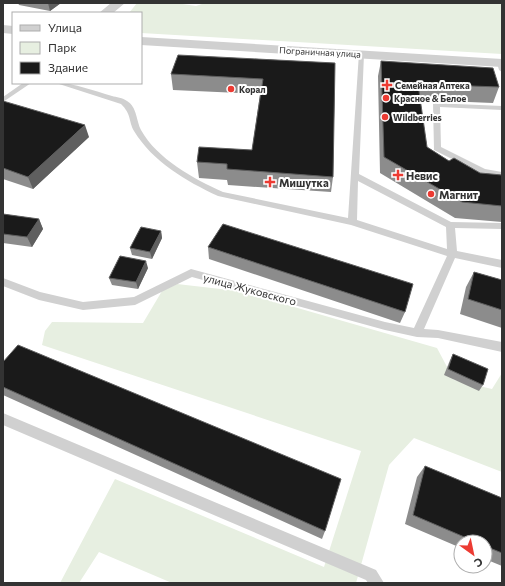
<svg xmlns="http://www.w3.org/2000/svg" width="505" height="586" viewBox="0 0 505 586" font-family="Commissioner,sans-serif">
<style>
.green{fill:#e7efe1}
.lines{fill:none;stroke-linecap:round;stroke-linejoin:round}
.service{fill:#d0d0d0;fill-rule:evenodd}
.minor{fill:#d0d0d0;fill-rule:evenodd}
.wall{fill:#8c8c8c}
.shaded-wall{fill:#5f5f5f}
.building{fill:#1a1a1a;stroke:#5f5f5f}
.poi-dot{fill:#ec3b33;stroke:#fff;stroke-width:1.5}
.labels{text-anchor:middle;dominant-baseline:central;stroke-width:4;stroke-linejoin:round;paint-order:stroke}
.far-street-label{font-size:9px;fill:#333;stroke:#fff}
.far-poi-label{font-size:9px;font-weight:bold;fill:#333;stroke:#fff;text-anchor:start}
.poi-label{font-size:11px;font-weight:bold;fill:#333;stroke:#fff;text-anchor:start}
.street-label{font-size:11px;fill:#333;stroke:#fff}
</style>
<rect width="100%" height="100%" fill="#fff"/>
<path class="green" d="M137,3H176L196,6L205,3H502V54L141,33V13H129Z
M177,284L238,291L437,348L454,380L492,389L502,373V472L414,438L389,465L356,583H172L99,552L79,583H60L115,479L324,567L361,451L42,345L45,331L52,322L143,323L162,291Z"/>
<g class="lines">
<path class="service" d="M359,53L364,54L359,174L451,222L502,223V229L455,228L457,251L502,260V268L455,258L424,329L438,330L502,342V352L438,338L417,337L385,330L192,277L135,305L83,310L39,300L3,286V278L40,292L83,302L134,297L191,269L385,322L414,328L447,256L351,225L218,196C186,181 153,162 134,131C128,120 132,115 121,104L56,83C75,83 94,91 112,96C116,97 123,98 127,101C137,107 136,120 141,130C157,159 194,179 223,192L348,218ZM358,181L446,227L447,249L357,220Z
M500,61L502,62V72L499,70L497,63Z
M23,83H31L3,102V97Z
M433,103L502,106V110L440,107L441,147L485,169L502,172V178L480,173L434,150Z
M3,413L376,570L384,583H368L366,580L3,425Z"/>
<path class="minor" d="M111,3H125L113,13H99Z
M3,25L13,26V34L3,33Z
M141,37L502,59V67L141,45Z"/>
</g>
<path class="wall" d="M18,3H61L50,11L19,5Z
M381,61L499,87L493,103L420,100L427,147L449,161L480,173L502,175V222L455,218L380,173L378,76Z
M335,63L333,177L331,192L228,185L227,180L199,178L197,162L252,150L260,94L173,90L171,74Z
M3,101L89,137L33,189L3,179Z
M3,214L39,219L43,229L32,247L3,243Z
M161,231L162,238L152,259L132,255L130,248Z
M208,247L405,312L400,323L209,259Z
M148,268L138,289L112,285L109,278Z
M474,272L502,280V328L460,314L466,287Z
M453,354L483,385L479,391L444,375L450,360Z
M3,362L325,531L322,539L3,395Z
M425,466L502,498V566L485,559V542H461V548L405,524L417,477Z"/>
<path class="shaded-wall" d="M48,3H61L50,11Z
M85,125L89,137L33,189L28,177Z
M39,219L43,229L32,247L27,237Z
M161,231L162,238L152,259L150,252Z
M146,261L148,268L138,289L136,282Z"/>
<path class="building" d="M178,55L335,63L333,177L227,169V164L197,162L199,147L252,150L263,79L171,74Z
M381,61L493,68L499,87L418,84L427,147L449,161L454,158L480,173L502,175V206L462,202L384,157Z
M3,101L85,125L28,177L3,168Z
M3,214L39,219L27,237L3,234Z
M223,224L413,284L405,312L208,247Z
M141,227L161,231L150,252L130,248Z
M120,256L146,261L136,282L109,278Z
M474,272L502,280V310L468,299Z
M18,345L341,479L325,531L3,387V362Z
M453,354L488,369L483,385L448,369Z
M425,466L502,498V553L485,546V542H476L413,515Z"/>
<g class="poi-dot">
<path d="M385 79h4v4h4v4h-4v4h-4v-4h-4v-4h4z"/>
<circle cx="231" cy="89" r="4"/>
<circle cx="386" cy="98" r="4"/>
<circle cx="385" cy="117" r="4"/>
<path d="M396 169h4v4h4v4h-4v4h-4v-4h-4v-4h4z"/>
<path d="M268 176h4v4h4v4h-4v4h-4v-4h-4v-4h4z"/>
<circle cx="431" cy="194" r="4"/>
</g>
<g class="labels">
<g class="far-street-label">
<text transform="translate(320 52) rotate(3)">Пограничная улица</text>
</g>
<g class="far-poi-label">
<text x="395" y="85">Семейная Аптека</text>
<text x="239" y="89">Корал</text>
<text x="394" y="98">Красное &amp; Белое</text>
<text x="393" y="117">Wildberries</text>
</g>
<g class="poi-label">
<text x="406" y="175">Невис</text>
<text x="279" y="182">Мишутка</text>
<text x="439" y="194">Магнит</text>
</g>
<g class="street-label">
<text transform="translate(250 289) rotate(15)">улица Жуковского</text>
</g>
</g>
<rect width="505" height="586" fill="none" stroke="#333333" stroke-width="8"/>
<rect x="12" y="12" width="130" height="72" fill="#ffffff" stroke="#adadad"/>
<rect x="20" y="25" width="20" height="6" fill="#d0d0d0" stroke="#adadad"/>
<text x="48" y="32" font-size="12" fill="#333333">Улица</text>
<rect x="20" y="42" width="20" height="12" fill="#e7efe1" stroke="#adadad"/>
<text x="48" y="52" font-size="12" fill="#333333">Парк</text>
<rect x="20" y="62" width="20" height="12" fill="#1a1a1a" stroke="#adadad"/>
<text x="48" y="72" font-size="12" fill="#333333">Здание</text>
<g transform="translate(473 554) rotate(147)"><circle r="19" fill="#ffffff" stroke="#adadad"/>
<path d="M0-3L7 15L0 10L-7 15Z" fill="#ec3b33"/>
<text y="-6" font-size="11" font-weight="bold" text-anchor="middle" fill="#333333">С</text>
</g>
</svg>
